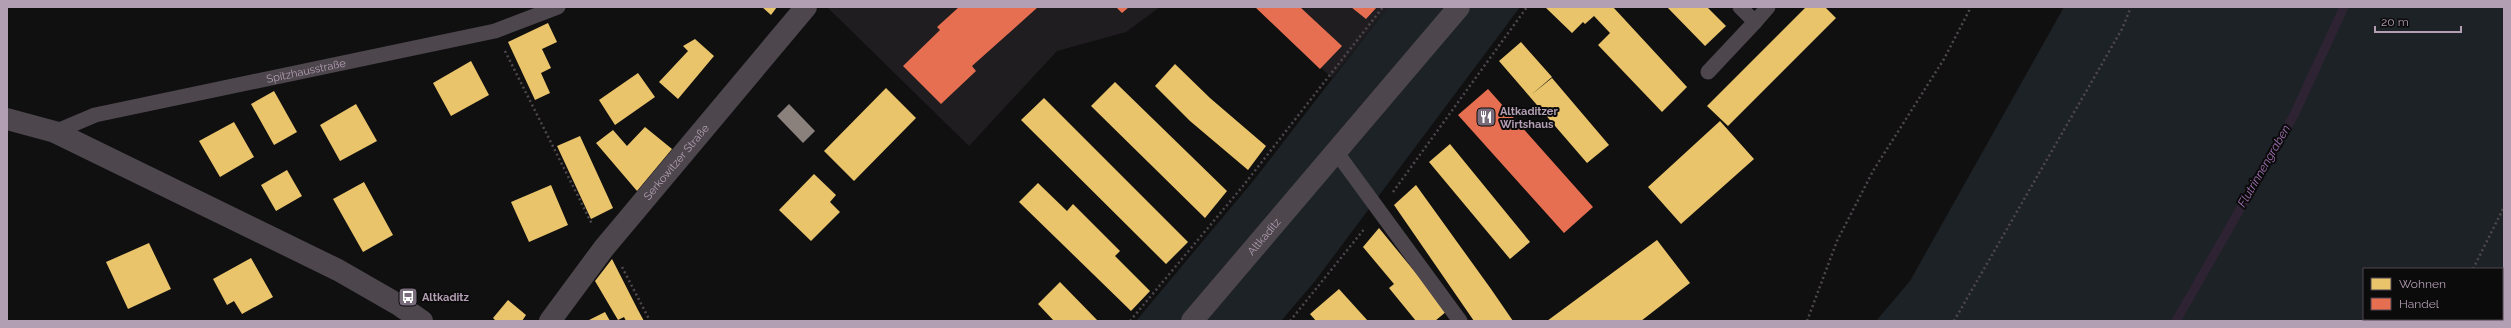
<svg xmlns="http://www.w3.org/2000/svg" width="2511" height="328" viewBox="0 0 2511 328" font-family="Raleway,sans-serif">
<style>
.built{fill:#1f1d1f}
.green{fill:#1d2226;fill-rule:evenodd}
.homes{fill:#e9c46a}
.shops{fill:#e76f51}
.industry{fill:#8a817c}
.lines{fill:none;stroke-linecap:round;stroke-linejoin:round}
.stream{stroke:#2e2333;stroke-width:9}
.path{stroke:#4e484e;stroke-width:2.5;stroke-dasharray:2 3;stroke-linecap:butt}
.service{stroke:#4d474d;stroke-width:15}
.minor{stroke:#4d474d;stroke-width:22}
.labels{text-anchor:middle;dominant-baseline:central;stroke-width:4;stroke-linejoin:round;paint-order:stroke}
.street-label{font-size:11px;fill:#b39fb4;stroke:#0c0b0c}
.poi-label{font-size:11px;font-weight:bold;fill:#b39fb4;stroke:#0c0b0c;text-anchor:start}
.water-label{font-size:12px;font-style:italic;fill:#a172b3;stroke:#0c0b0c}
</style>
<rect width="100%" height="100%" fill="#111011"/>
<path class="built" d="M827,7H1160L1126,32L1057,51L969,146Z
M1256,7H1388L1332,78Z"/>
<path class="green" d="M1388,7H1520L1315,281L1281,321H1136L1254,180Z
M2064,7H2504V321H1876L1910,281ZM2364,269H2502V319H2364Z"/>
<path class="homes" d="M762,7H777L771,15Z
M1545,7H1613L1687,87L1662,112L1598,45L1610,33L1594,16L1585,24L1583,22L1572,33Z
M1667,7H1707L1726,26L1705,46Z
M1806,7H1825L1836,18L1728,126L1707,106Z
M548,23L557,42L542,49L551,68L541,73L550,93L535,100L508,42Z
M695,39L714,56L678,99L659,82L688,51L683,46Z
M1521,42L1552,77L1531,95L1552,78L1609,145L1587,163L1499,61Z
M471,61L489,95L451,116L433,83Z
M1175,64L1210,98L1266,146L1248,170L1190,121L1155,86Z
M638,73L655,97L615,125L599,100Z
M1115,82L1227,191L1205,218L1091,106Z
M886,88L916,118L854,181L824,151Z
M274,91L297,132L274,145L251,104Z
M1044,98L1188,242L1166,264L1021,120Z
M356,104L377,141L340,161L320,125Z
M1720,121L1754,159L1681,224L1648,187Z
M234,122L254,157L220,177L199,141Z
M645,127L672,149L637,191L596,143L613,130L627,146Z
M580,136L613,208L591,219L557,146Z
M1450,144L1530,242L1510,259L1429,162Z
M287,170L302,196L276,211L261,185Z
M814,174L836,195L830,202L840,212L811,241L779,210Z
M364,182L393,235L363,252L333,199Z
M1038,183L1067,211L1073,204L1120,251L1115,256L1150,291L1131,311L1019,202Z
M551,185L568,225L529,242L511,202Z
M1416,185L1491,289L1513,321H1474L1394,205Z
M1379,228L1447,311L1435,321H1416L1389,288L1394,284L1363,247Z
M1657,240L1690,283L1641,321H1547Z
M149,243L171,289L128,309L106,262Z
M251,258L273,297L242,314L234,301L227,305L213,279Z
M612,259L638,310L644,321H626L624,317L618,320L595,281Z
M1060,282L1098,321H1054L1038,304Z
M1339,289L1368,321H1316L1310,314Z
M508,300L526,315L522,321H496L493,318Z
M605,312L610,321H587Z"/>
<path class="shops" d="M959,7H1038L972,66L976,71L941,104L903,66L940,30L937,27Z
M1116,7H1129L1122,13Z
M1255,7H1300L1342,46L1320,69Z
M1351,7H1377L1366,19Z
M1488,89L1593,207L1564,233L1458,115Z"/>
<path class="industry" d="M789,104L815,131L803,143L777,116Z"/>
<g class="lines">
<path class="stream" d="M2176,321L2294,115L2344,7"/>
<path class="path" d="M505,51L592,224
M1393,192L1527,7
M622,267L650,321
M2473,269L2504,207
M2457,319L2461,321
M1130,321L1243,186L1383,7
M1290,321L1365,228
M1807,321L1837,241L1873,171L1944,59L1971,7
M1954,321L2122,29L2131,7
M2451,321L2452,319"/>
<g class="service">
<path d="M1755,22L1768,7"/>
<path d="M1708,72L1755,22L1740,7"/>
<path id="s1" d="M55,132L95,115L495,31L558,7"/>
<path d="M1337,153L1460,321"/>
</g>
<g class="minor">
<path d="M7,119L55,132L338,270L399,305L422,321"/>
<path id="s2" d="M550,321L604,248L806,7"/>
<path id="s3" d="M1192,321L1459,7"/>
</g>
</g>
<defs>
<g id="restaurant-square" transform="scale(1)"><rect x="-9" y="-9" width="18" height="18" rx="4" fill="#7a6d7b" stroke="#0c0b0c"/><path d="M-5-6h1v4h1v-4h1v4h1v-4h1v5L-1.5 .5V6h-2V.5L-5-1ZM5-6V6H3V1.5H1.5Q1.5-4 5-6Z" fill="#fff"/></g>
<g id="bus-square" transform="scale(1)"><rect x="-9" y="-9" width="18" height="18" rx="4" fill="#7a6d7b" stroke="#0c0b0c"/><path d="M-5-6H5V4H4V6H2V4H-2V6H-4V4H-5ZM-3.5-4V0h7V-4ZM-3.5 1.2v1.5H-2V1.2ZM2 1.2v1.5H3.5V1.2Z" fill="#fff"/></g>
</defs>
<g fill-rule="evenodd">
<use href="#restaurant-square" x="1486" y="117"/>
<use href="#bus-square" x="408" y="297"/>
</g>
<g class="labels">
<g class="street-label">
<text stroke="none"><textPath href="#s1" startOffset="259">Spitzhausstraße</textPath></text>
<text stroke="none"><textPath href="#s2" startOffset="203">Serkowitzer Straße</textPath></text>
<text stroke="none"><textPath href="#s3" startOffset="111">Altkaditz</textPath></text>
</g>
<g class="poi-label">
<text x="1500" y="111">Altkaditzer<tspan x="1500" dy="13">Wirtshaus</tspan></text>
<text x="422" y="297">Altkaditz</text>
</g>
<g class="water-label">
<text transform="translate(2264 166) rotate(-60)">Flutrinnengraben</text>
</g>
</g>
<rect width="2511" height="328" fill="none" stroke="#b39fb4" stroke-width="16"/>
<rect x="2363" y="268" width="140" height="52" fill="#0c0b0c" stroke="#4f464f"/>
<rect x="2371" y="278" width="20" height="12" fill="#e9c46a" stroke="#4f464f"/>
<text x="2399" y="288" font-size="12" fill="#b39fb4">Wohnen</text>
<rect x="2371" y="298" width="20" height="12" fill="#e76f51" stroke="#4f464f"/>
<text x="2399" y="308" font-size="12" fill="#b39fb4">Handel</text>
<path d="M2375 26v6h86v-6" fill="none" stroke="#b39fb4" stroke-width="2"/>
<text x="2381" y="26" font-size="12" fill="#b39fb4" stroke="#0c0b0c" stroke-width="3" paint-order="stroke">20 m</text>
</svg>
